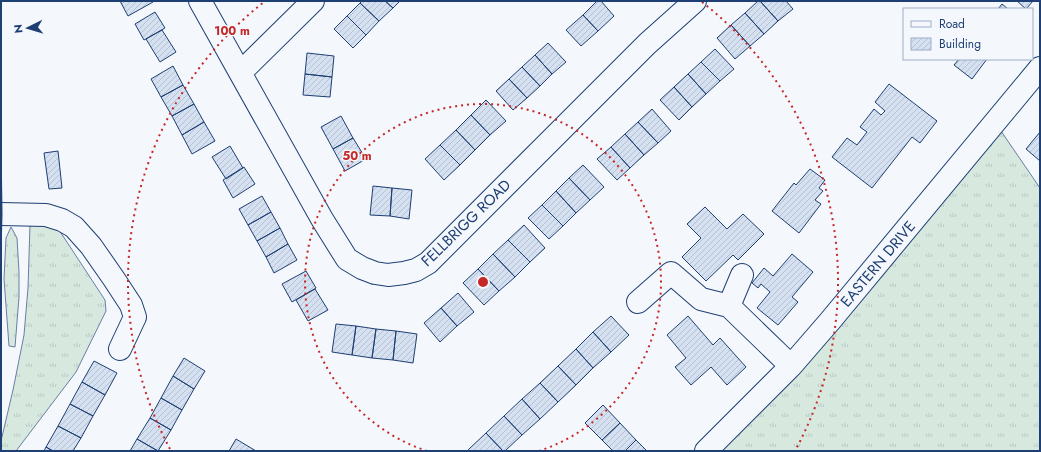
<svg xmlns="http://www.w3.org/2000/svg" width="1041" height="452" viewBox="0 0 1041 452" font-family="Jost,sans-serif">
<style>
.grass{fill:url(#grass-tufts);stroke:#687fa3}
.building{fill:url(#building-hatch);stroke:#1d3f73}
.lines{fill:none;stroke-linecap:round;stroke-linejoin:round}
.minor-casing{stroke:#1d3f73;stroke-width:24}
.minor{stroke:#f4f7fb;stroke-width:22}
.tram{stroke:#1d3f73;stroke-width:1}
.ring{fill:none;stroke:#c62828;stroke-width:2;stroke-dasharray:2 4}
.labels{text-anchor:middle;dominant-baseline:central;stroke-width:3;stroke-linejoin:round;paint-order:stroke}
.street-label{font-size:15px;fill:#1d3f73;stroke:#f4f7fb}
.centre{fill:#c62828;stroke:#f4f7fb;stroke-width:2}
.ring-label{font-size:12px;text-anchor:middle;font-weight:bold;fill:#c62828;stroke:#f4f7fb;stroke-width:3;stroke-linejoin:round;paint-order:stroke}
</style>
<defs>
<pattern id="grass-tufts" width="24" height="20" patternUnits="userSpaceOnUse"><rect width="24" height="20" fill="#d7e8df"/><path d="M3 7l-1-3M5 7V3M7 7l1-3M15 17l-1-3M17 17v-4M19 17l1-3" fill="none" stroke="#b8c8c3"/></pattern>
<pattern id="building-hatch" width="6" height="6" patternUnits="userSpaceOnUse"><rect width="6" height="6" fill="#d5e0f0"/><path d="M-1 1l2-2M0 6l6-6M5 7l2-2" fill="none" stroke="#b6c1d1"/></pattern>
</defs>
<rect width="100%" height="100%" fill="#f4f7fb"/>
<path class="grass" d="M1001,131L1040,188V451H718Z
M30,225H45L59,230L105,300L106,311L76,372L16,451H1V441L13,390L24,335L28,288Z
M11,227L17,238L19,272V297L15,347L9,346L4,279L6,238Z"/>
<path class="building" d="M120,1H152L153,2L128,16Z
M362,1H385L393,8L379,21L360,3Z
M385,1H400L393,8Z
M597,1H601L614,16L598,31L583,15Z
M758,1H760L778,21L764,34L745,13Z
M760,1H786L793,9L778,21Z
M1017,1H1033L1026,9Z
M360,3L379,21L366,35L347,16Z
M1002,4L1008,9H998Z
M155,12L165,28L144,40L135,24Z
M745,13L764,34L750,46L731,25Z
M583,15L598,31L581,46L566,30Z
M347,16L366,35L353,48L334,29Z
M731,25L750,46L735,59L717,38Z
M162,30L176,52L160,62L146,39Z
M548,43L566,62L552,74L535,55Z
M715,49L734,69L720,81L701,62Z
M307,53L334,56L332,77L305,74Z
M535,55L552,74L540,86L522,67Z
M959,59H987L972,79L954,65Z
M701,62L720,81L706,94L688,74Z
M173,66L183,85L161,97L151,79Z
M522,67L540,86L527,98L509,79Z
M305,74L332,77L330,97L303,95Z
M688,74L706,94L692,107L674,87Z
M509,79L527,98L513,110L496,91Z
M889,84L937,121L920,143L912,137L872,188L832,157L847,138L857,145L867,132L860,127L874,109L881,115L885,111L875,102Z
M183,85L194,104L172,116L161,97Z
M674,87L692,107L679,120L660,100Z
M486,100L506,121L490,135L471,115Z
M194,104L204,122L182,135L172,116Z
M652,109L671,131L658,143L638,122Z
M471,115L490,135L475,150L456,130Z
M341,116L353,138L333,149L321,127Z
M204,122L215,141L192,154L182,135Z
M638,122L658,143L644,155L625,134Z
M456,130L475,150L460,165L440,145Z
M1040,132V161L1026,149Z
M625,134L644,155L630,168L611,147Z
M353,138L366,159L345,171L333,149Z
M440,145L460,165L444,180L425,159Z
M230,146L243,168L226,179L212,157Z
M611,147L630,168L617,180L597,159Z
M58,151L62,188L49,189L44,153Z
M583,165L604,187L590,200L569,178Z
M244,167L255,184L233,198L223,180Z
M810,169L825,180L819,188L823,191L815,200L821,204L799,233L772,211L794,183L796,185Z
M569,178L590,200L576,213L556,191Z
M373,186L392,188L390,216L370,215Z
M392,188L412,190L409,219L390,216Z
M556,191L576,213L563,226L542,205Z
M262,196L271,212L248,225L239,209Z
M542,205L563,226L549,239L528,218Z
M705,207L727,229L743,214L764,234L738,260L733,255L706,281L682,257L701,238L687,224Z
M271,212L280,228L257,241L248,225Z
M524,225L545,248L530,262L508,240Z
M280,228L288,244L266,257L257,241Z
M508,240L530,262L515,277L493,254Z
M288,244L297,260L274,273L266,257Z
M493,254L515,277L499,291L478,269Z
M792,254L813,272L792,297L798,302L778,325L757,308L770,292L761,284L758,288L752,283L764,268L773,276Z
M478,269L499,291L484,305L463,283Z
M306,271L316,288L292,302L282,284Z
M315,289L328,310L308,321L296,300Z
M458,293L474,312L457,326L441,308Z
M441,308L457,326L440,342L424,323Z
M611,316L629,335L611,352L593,332Z
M688,316L713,345L720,338L746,367L727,385L711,367L691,385L675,367L686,358L667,335Z
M336,324L356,326L352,355L332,352Z
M356,326L376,329L372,358L352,355Z
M376,329L396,331L393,360L372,358Z
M396,331L417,334L413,363L393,360Z
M593,332L611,352L593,368L576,349Z
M576,349L593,368L576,385L558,366Z
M184,358L205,371L194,389L173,376Z
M94,361L117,373L105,395L82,382Z
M558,366L576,385L558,402L540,383Z
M173,376L194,389L182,410L161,398Z
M82,382L105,395L93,416L70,404Z
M540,383L558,402L540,419L522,399Z
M161,398L182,410L171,430L150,418Z
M522,399L540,419L522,435L504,416Z
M70,404L93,416L81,438L58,426Z
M603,405L620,423L602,440L585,423Z
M504,416L522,435L505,451H503L486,433Z
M150,418L171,430L158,451L137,439Z
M620,423L636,440L625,451H613L602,440Z
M58,426L81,438L73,451H53L46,447Z
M486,433L503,451H469L468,450Z
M137,439L158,451H130Z
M236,439L256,451H229Z
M636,440L647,451H625Z
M46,447L53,451H44Z"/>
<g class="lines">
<g class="minor-casing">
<path id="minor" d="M200,1L322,219L347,259L362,268L375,273L388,275L404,273L416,270L428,263L647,44L695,1
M241,72L313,1
M1,214L46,215L62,220L74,227L91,246L114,279L131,305L135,317L120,349
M638,302L671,273L701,299L729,306L791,366
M729,306L742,275
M706,451L791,366L830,321L1040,68"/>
</g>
<use href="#minor" class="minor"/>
<path class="tram" d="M1,142L2,214L1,253"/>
</g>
<g class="ring">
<path d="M427 451A178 178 0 1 1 539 451"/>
<path d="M170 449A355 355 0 0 1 264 2M702 2A355 355 0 0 1 796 449"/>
</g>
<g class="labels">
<g class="street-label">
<text transform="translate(466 223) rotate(-44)">FELLBRIGG ROAD</text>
<text transform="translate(878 264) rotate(-50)">EASTERN DRIVE</text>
</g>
</g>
<circle cx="483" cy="282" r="6" class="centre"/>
<g class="ring-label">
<text x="232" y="35">100 m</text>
<text x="357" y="160">50 m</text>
</g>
<rect width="1041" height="452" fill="none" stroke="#1d3f73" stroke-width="4"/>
<rect x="903" y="8" width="130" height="52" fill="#f4f7fb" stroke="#9eadc5"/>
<rect x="911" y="21" width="20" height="6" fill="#f4f7fb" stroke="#9eadc5"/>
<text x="939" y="28" font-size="12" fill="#1d3f73">Road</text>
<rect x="911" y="38" width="20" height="12" fill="url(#building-hatch)" stroke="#9eadc5"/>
<text x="939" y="48" font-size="12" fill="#1d3f73">Building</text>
<g transform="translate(28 28) rotate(265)" stroke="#f4f7fb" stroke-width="3" paint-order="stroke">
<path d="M0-3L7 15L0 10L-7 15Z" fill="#1d3f73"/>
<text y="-6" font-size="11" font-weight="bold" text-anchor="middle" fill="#1d3f73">N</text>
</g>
</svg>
